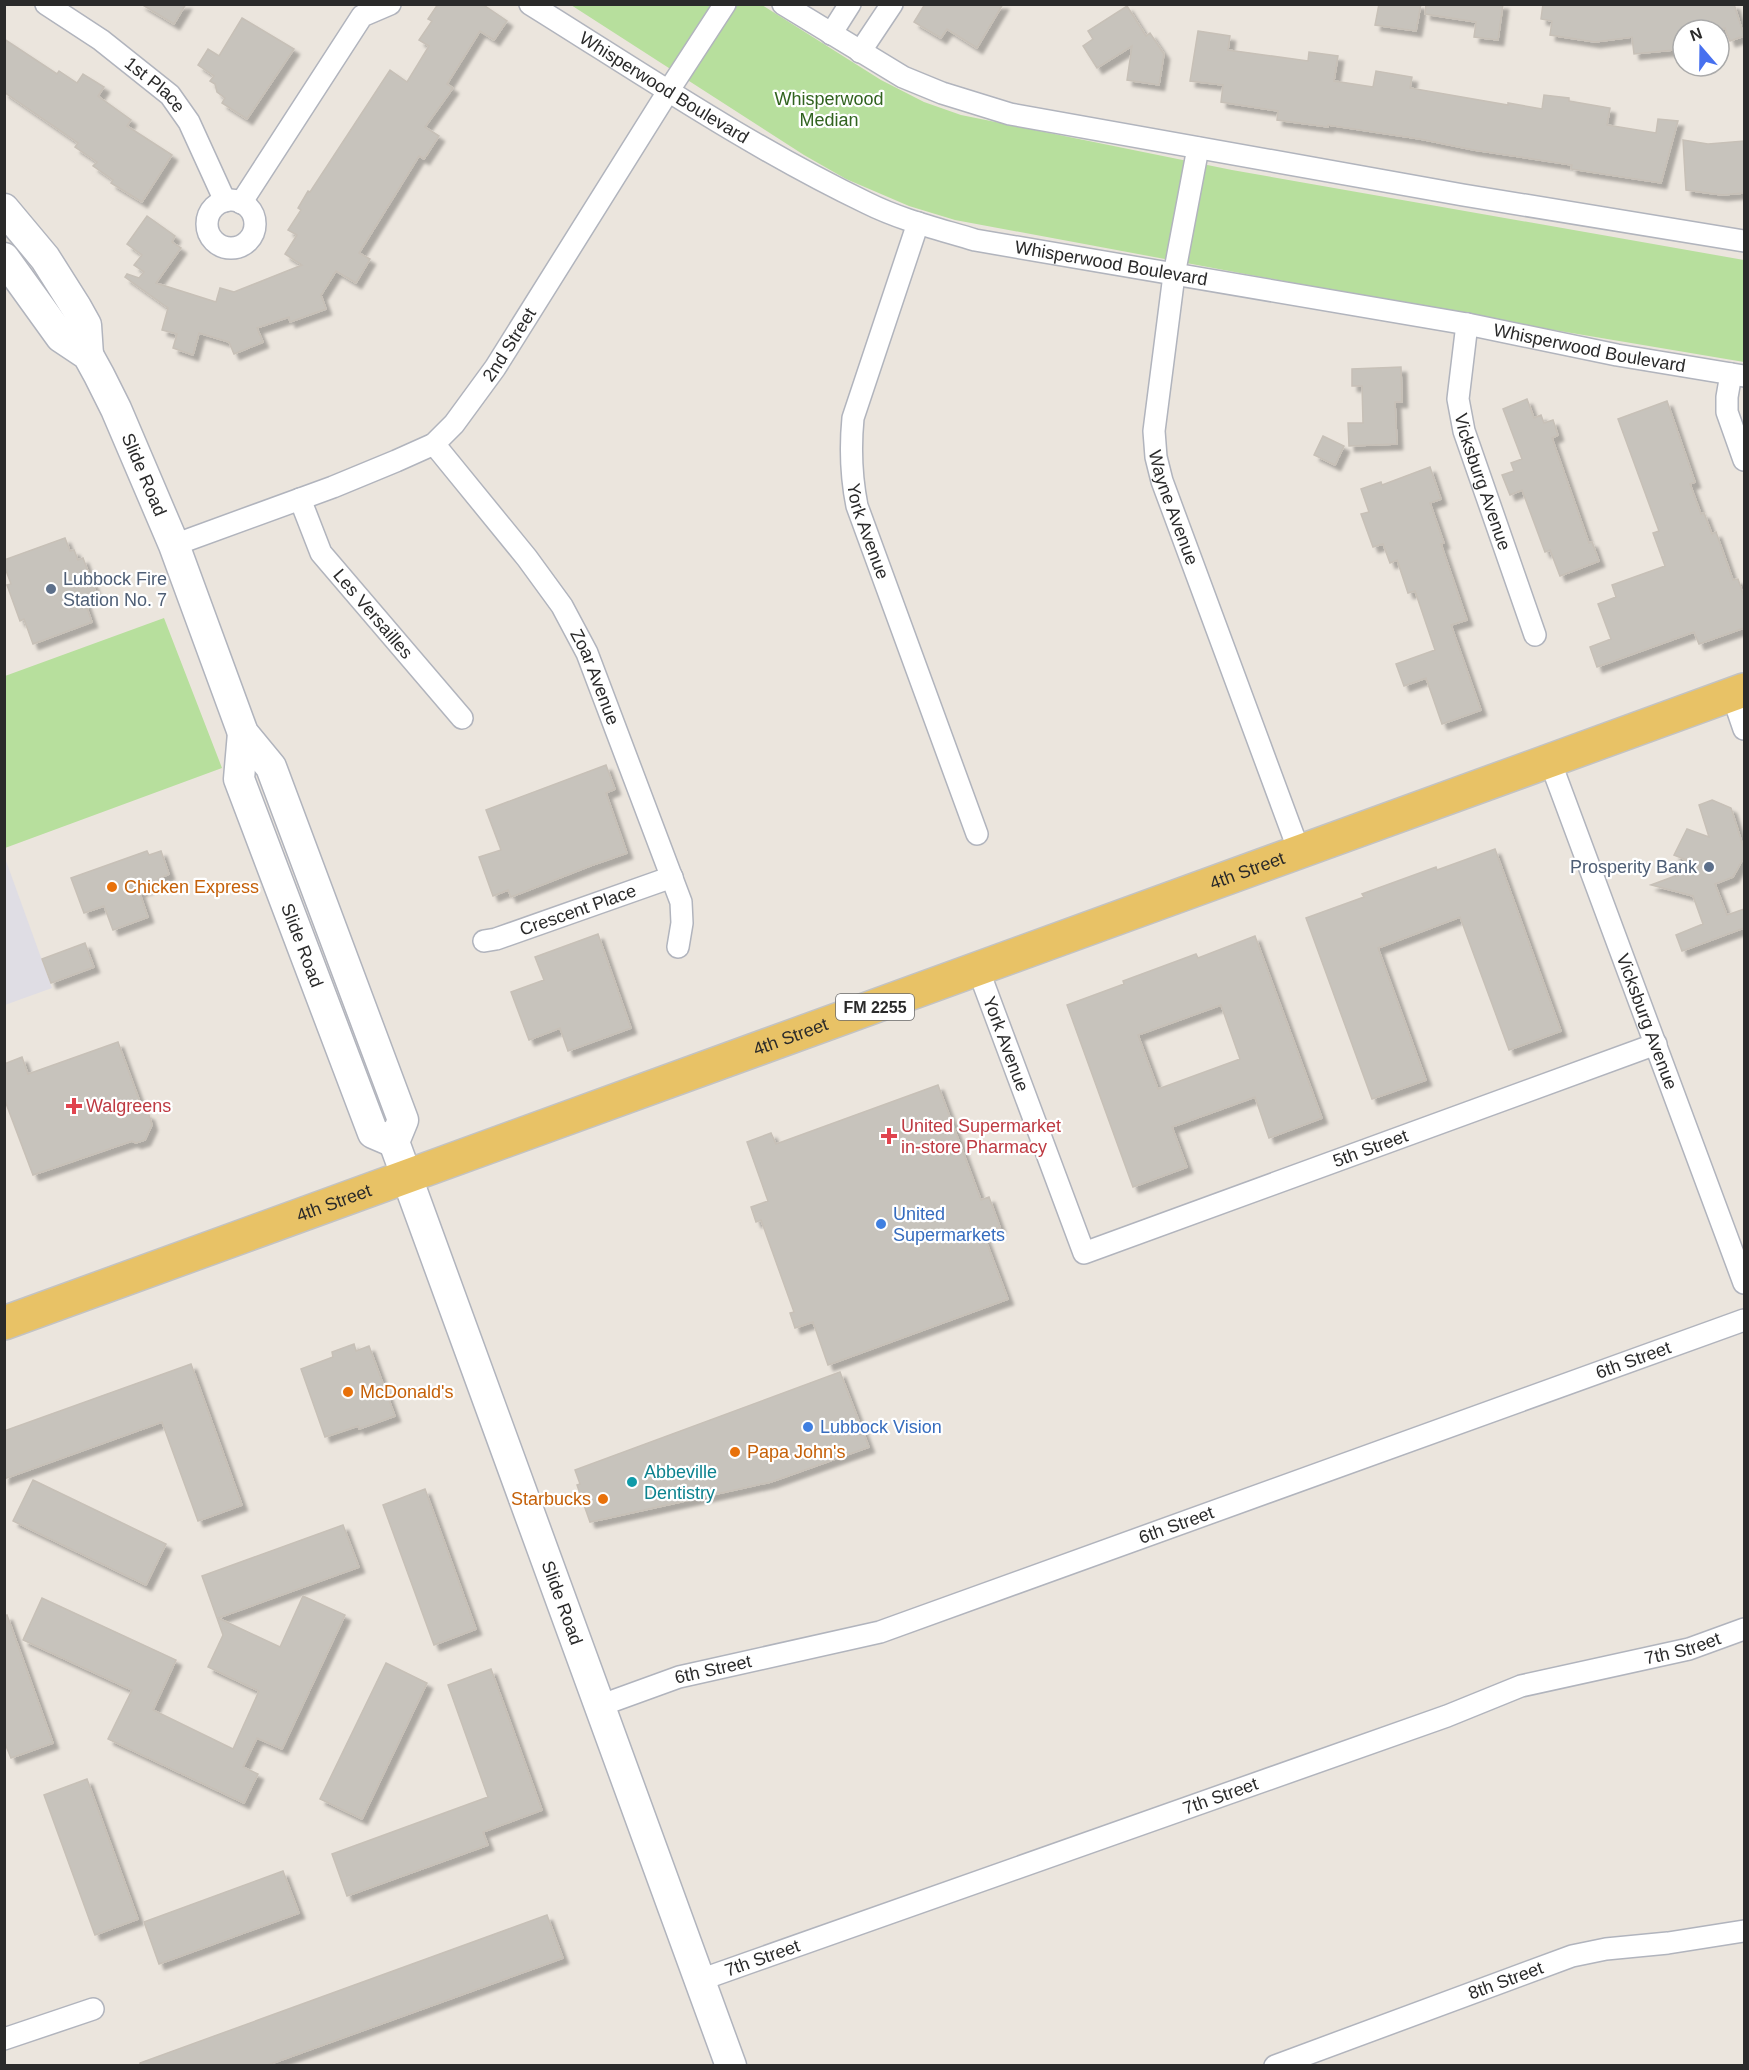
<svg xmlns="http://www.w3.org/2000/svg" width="1749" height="2070" viewBox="0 0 1749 2070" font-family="Arial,sans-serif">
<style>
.industrial{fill:#dfdde4}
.green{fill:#b7df9d}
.building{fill:#c7c3bc;stroke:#c7c0b7;stroke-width:1.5;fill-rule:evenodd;filter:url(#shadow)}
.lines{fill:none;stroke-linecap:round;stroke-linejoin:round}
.street-casing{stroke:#b1b4bd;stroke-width:24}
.secondary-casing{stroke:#b1b4bd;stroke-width:33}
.primary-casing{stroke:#c3c3c3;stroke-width:36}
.street{stroke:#fff;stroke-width:21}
.secondary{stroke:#fff;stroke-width:30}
.primary{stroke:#e8c266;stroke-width:33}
.service-dot{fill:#5c6f8a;stroke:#fff;stroke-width:2}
.food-dot{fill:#e8710a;stroke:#fff;stroke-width:2}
.health-dot{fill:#e0444e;stroke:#fff;stroke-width:2}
.shop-dot{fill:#3f7fe0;stroke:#fff;stroke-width:2}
.culture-dot{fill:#0f9aa8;stroke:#fff;stroke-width:2}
.labels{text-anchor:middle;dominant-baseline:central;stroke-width:4.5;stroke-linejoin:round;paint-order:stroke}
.shield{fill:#fff;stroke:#6a6a6a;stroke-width:1.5}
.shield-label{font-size:16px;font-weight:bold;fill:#2a2a2a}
.street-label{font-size:18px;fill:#2a2a2a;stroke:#fff}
.park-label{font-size:18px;fill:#31631f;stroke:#fff}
.service-label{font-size:18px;fill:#4e5e75;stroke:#fff;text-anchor:start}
.food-label{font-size:18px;fill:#c56008;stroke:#fff;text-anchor:start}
.health-label{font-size:18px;fill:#be3a42;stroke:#fff;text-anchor:start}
.shop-label{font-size:18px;fill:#366cbe;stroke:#fff;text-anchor:start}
.culture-label{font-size:18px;fill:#0d838f;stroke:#fff;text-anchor:start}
</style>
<defs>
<filter id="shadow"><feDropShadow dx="5.5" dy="5.5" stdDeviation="1.5" flood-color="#0004"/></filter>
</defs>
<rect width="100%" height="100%" fill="#ebe5dd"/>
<path class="industrial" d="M5,858L52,988L5,1005H4Z"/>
<path class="green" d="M571,5H762L881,80L924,102L961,115L1232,170L1744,260V362L1488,319L955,220L909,206L846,179L804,155Z
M164,618L222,768L5,848V676Z"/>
<path class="building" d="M141,4H186L174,24Z
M438,4H482L507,21L494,40L480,31L447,84L453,88L425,127L439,136L424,159L419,156L359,253L370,259L356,283L336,271L321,295L326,309L290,322L289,317L257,328L263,342L234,354L229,342L199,333L193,355L173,348L177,334L162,330L168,308L125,277L127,274L139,278L144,272L134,265L142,255L127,244L147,216L175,236L172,242L181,248L156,283L216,302L220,288L234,292L302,265L285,254L297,235L288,230L301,210L298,208L308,191L310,192L390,70L407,82L429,46L419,40L432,21L428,19Z
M925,4H1003L977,48L947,29L941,38L914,22Z
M1379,4H1421L1416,31L1375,25Z
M1426,4H1503L1498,40L1474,37L1476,22L1425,14Z
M1543,4H1734L1744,36L1730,41L1725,28L1719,30H1683V49L1634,54L1632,37L1595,42L1550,35L1552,21L1541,19Z
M1127,6L1146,36L1150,33L1164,54L1159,85L1127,80L1132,46L1097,68L1083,46L1093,39L1088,31Z
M242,18L294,49L247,119L222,103L225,98L217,92L215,84L210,81L214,76L198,65L208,49L219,56Z
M1198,31L1230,36L1228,50L1308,61L1309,52L1338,56L1334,81L1373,87L1376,71L1412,77L1410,88L1508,105V103L1542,109L1544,95L1569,98V101L1610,108L1607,125L1656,133L1658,119L1678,121L1661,183L1571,169L1572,165L1474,150L1420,139L1328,125V127L1277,120L1278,111L1221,102L1223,85L1190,81Z
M4,39L57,74L59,71L77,83L83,74L104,87L98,96L131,120L127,126L172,155L142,202L111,183L113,180L93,166L97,162L75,147L78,143L4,92Z
M1683,140L1708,144L1744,141V193L1722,195L1686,190Z
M1401,367L1402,402H1395L1397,444L1349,446L1348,423H1363L1362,386H1352V369Z
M1527,399L1534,418L1541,415L1544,423L1553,420L1558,435L1552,438L1589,543L1592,542L1599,561L1560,576L1550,550L1545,552L1522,490L1510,495L1502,475L1514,471L1511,463L1522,459L1503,409Z
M1667,401L1695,482L1690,484L1701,514L1704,513L1712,534L1716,532L1733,580L1738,579L1744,597V628L1699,644L1694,632L1597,667L1590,647L1611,639L1598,604L1616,597L1612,585L1665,566L1653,533L1659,531L1618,419Z
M1323,436L1344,446L1335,465L1314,455Z
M1430,467L1441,499L1430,503L1444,543L1441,544L1467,620L1451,625L1481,710L1442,724L1426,678L1404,686L1396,664L1435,650L1415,591L1408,593L1397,560L1390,563L1383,544L1373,547L1361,514L1369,512L1361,489L1381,482L1382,485Z
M65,538L70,551L74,550L78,560L83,558L96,593L83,597L92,622L33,644L24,619L20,621L7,585L11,584L4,565V560Z
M606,765L615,789L606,793L627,853L590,866L511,897L508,890L493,896L479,857L501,850L486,810Z
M1712,800L1731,808L1744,849V857L1733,877L1715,884L1727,915L1744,909V928L1682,951L1676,935L1703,924L1693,896L1651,885L1702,866L1674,855L1687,829L1709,837L1699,805Z
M1495,849L1561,1031L1509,1050L1460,917L1378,948L1426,1080L1372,1099L1306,918L1364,897L1362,894L1436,867L1437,870Z
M147,851L149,855L161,851L169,874L158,879L160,883L139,891L148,917L113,930L104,906L84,913L71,878Z
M598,934L631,1028L568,1051L560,1028L529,1040L511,992L544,980L535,957Z
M1255,936L1322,1118L1269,1138L1255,1097L1172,1127L1187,1167L1133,1187L1067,1005L1124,984L1123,981L1196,954L1198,958ZM1221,1005L1240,1059L1158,1089L1138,1035Z
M85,943L94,967L51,983L42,959Z
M118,1042L144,1113L149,1115L152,1125L145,1140L136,1143L132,1141L33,1175L4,1098V1064L22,1057L28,1074Z
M938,1085L981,1200L989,1197L1000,1227L983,1233L1008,1299L828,1365L813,1322L795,1328L790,1313L794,1312L761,1220L756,1222L751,1207L768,1201L747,1142L771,1133L776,1144Z
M354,1344L356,1351L369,1346L395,1416L359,1429L358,1426L325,1437L301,1369L333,1357L332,1352Z
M191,1364L242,1505L198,1521L162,1422L4,1479V1431Z
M840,1372L869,1447L771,1482L590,1522L577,1485L580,1484L575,1470Z
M33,1480L166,1544L146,1585L13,1521Z
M425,1489L476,1629L434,1645L383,1505Z
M343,1525L359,1567L218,1618L280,1647L303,1596L345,1615L282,1749L257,1738L243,1767L258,1774L244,1803L108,1739L132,1690L23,1640L42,1598L176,1660L153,1710L233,1749L259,1691L208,1667L223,1635L202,1576Z
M7,1615L53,1743L11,1758L4,1741V1616Z
M386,1663L427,1683L362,1819L320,1799Z
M491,1669L542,1810L483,1832L488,1845L347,1896L332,1854L488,1797L448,1685Z
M87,1779L138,1919L95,1935L44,1795Z
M283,1871L299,1913L159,1964L144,1922Z
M547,1915L563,1958L265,2066H140V2063Z"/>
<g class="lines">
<g class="street-casing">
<g id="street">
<path id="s1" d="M46,4L101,40L170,95L189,122L225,201"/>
<path id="s2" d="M530,4C641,73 750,147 867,203C901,220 939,229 975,240L1467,324L1617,355L1744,376"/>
<path d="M783,4L903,77L942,93L1010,114L1463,195L1744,241"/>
<path d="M831,34L850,4"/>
<path d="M860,52L892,4"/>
<path id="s3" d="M1198,148L1174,275L1154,431L1156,457L1162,481L1299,851"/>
<circle cx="231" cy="224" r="24"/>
<path d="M241,203L362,16L390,4"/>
<path id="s4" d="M918,223L853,418C850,449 851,476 857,506L977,834"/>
<path id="s5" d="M1467,324L1458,399L1464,431L1535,635"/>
<path d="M1731,374L1727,397V412L1744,460"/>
<path id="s6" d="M434,444L527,558L562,606L587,653L681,902L682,923L678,947"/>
<path id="s7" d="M300,499L321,553L462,718"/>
<path id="s8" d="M174,545L333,487L396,461L434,444L454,424L495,368L669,90L725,4"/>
<path d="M1732,694L1744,729"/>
<path id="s9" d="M1550,761L1744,1283"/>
<path id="s10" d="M484,941L496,939L672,877"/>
<path id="s11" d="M978,969L1084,1253L1656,1044"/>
<path id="s12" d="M599,1706L679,1677L880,1632L1744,1320"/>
<path id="s13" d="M700,1980L1447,1716L1521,1686L1689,1649L1744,1629"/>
<path d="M4,2039L93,2009"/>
<path id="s14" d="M1275,2066L1572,1956L1606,1949L1668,1943L1744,1931"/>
</g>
</g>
<g class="secondary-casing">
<g id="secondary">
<path d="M4,209L45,258L76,307L86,325L88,355"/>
<path id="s15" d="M4,258L61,337L88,355L99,375L116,409L174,545L243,733L271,767L403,1120L394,1142L731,2066"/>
<path id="s16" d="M243,733L239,779L373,1133L394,1142"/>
</g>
</g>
<g class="primary-casing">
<g id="primary">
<path id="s17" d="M4,1323L1744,690"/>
</g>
</g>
<use href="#street" class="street"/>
<use href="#secondary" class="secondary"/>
<use href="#primary" class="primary"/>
</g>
<g class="service-dot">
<circle cx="51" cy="589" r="6"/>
<circle cx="1709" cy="867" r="6"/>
</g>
<g class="food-dot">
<circle cx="112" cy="887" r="6"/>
<circle cx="348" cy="1392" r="6"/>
<circle cx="735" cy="1452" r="6"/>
<circle cx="603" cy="1499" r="6"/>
</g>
<g class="health-dot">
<path d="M71 1097h6v6h6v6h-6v6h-6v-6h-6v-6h6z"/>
<path d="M886 1127h6v6h6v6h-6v6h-6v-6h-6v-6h6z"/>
</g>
<g class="shop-dot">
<circle cx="881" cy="1224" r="6"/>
<circle cx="808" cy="1427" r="6"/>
</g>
<circle class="culture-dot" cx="632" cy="1482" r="6"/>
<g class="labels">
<rect class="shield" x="836" y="994" width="78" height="26" rx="4.5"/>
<g class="shield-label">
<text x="875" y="1007">FM 2255</text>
</g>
<g class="street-label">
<text stroke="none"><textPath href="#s1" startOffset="136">1st Place</textPath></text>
<text stroke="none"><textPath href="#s2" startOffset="158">Whisperwood Boulevard</textPath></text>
<text stroke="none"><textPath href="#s2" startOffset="644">Whisperwood Boulevard</textPath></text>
<text stroke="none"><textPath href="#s8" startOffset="404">2nd Street</textPath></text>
<text stroke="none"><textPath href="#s2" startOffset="1130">Whisperwood Boulevard</textPath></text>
<text stroke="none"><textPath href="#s15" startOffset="262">Slide Road</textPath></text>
<text stroke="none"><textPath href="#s5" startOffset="162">Vicksburg Avenue</textPath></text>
<text stroke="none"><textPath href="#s3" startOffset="366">Wayne Avenue</textPath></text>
<text stroke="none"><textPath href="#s4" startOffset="321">York Avenue</textPath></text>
<text stroke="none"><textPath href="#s7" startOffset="138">Les Versailles</textPath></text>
<text stroke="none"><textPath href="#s6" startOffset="285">Zoar Avenue</textPath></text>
<text stroke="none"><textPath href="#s17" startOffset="1323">4th Street</textPath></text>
<text stroke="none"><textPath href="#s10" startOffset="99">Crescent Place</textPath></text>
<text stroke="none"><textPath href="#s16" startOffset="224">Slide Road</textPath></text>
<text stroke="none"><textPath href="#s9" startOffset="278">Vicksburg Avenue</textPath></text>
<text stroke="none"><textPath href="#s17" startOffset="837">4th Street</textPath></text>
<text stroke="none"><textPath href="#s11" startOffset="80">York Avenue</textPath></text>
<text stroke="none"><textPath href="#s11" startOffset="608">5th Street</textPath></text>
<text stroke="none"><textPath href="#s17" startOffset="351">4th Street</textPath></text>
<text stroke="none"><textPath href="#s12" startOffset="1092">6th Street</textPath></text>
<text stroke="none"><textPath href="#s12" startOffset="606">6th Street</textPath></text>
<text stroke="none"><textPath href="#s15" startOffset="1474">Slide Road</textPath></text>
<text stroke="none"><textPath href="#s13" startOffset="1038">7th Street</textPath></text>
<text stroke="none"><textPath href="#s12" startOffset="120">6th Street</textPath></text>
<text stroke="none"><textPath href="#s13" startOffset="552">7th Street</textPath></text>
<text stroke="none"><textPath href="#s13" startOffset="66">7th Street</textPath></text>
<text stroke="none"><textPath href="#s14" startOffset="246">8th Street</textPath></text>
</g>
<g class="park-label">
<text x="829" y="99">Whisperwood<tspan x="829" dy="21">Median</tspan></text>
</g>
<g class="service-label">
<text x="63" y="579">Lubbock Fire<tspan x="63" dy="21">Station No. 7</tspan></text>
<text x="1697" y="867" text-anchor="end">Prosperity Bank</text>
</g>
<g class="food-label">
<text x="124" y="887">Chicken Express</text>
<text x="360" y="1392">McDonald's</text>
<text x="747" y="1452">Papa John's</text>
<text x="591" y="1499" text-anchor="end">Starbucks</text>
</g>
<g class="health-label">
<text x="86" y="1106">Walgreens</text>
<text x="901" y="1126">United Supermarket<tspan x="901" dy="21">in-store Pharmacy</tspan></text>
</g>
<g class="shop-label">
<text x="893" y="1214">United<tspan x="893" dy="21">Supermarkets</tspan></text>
<text x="820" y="1427">Lubbock Vision</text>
</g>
<g class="culture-label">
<text x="644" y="1472">Abbeville<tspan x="644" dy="21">Dentistry</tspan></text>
</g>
</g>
<rect width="1749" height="2070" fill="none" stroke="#2a2a2a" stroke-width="12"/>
<g transform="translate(1701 48) rotate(340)"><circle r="28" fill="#ffffff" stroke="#aaaaaa" stroke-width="1.5"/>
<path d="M0-4.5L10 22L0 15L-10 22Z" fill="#4770ef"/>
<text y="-9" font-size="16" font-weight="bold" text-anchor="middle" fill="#2a2a2a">N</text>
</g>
</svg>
